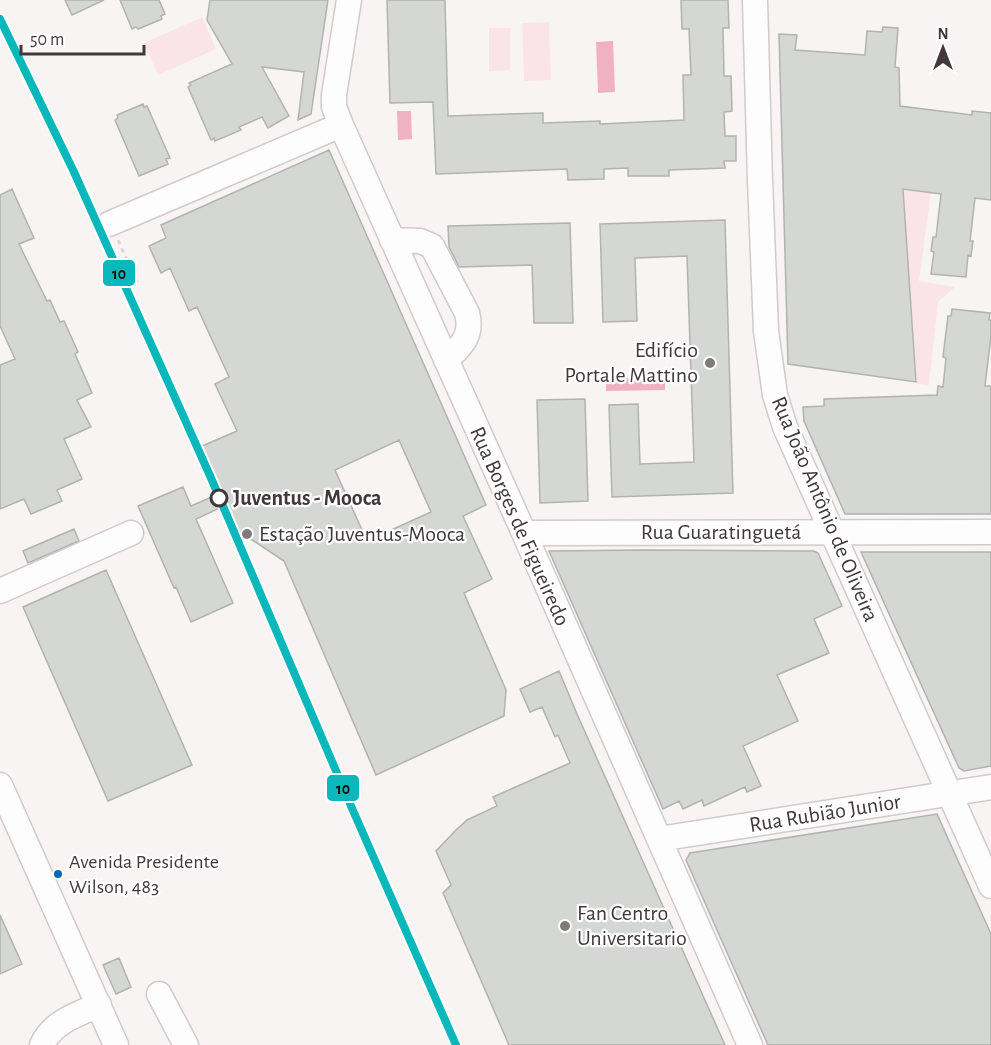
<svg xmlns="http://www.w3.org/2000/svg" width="991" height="1045" viewBox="0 0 991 1045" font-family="'Alegreya Sans',sans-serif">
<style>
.green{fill:#fae4ea}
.water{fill:#f0b1c4}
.building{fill:#d5d7d5;stroke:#b1b3b0;stroke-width:1.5;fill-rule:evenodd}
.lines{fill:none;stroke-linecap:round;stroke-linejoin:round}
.minor-casing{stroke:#d1cacc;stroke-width:27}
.path{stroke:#dad7d8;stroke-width:3;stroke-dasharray:4.5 4.5;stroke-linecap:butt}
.minor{stroke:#fefdfd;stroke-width:24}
.rail-1-casing{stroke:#fff;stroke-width:12}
.rail-1{stroke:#0ab7ba;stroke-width:8}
.poi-dot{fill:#82797b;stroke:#fff;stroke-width:2}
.stop-dot{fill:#fff;stroke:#42373a;stroke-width:3}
.bus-dot{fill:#0065bd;stroke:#fff;stroke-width:2}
.labels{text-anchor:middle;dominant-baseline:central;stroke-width:4.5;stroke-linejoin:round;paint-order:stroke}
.bus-label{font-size:20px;fill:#42373a;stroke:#fff;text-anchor:start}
.poi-label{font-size:22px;fill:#42373a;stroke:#fff;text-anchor:start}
.stop-label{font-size:22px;font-weight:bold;fill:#42373a;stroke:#fff;text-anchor:start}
.street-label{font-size:22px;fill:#42373a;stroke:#fff}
.line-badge{stroke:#fff;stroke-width:2}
.pale-badge-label{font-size:16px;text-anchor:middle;font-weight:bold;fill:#111}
</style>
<rect width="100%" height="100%" fill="#f9f4f4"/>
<path class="green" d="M202,17L216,49L158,75L144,43Z
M549,22L551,80L524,81L522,23Z
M489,28H510V70L489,71Z
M903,189L931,193L919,281L955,287L938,302L929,385L917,384Z"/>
<path class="water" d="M613,41L615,92L598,93L596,42Z
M397,111H411L412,139L398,140Z
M606,378H665V390L606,391Z"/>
<path class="building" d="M65,0H104L72,15Z
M120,0H159L165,14L161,16L162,19L138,29L136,27L132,29Z
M210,0H328L311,114L298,120L304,72L262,67L289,116L268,128L262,117L239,127L241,130L215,141L214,138L211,140L188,87L191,85L189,83L232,64L207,20Z
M387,0H445L448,116L543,113V123L600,121V124L684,120L683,75H691L689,29H682L681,0H728L729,28H723L724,76H731L732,111L724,112L725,136H736V161H724L725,168L669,170V176H628V168L604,169V179L568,180L567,169L436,174L433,102L390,103Z
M883,27L898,28L895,67L899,68L900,106L972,115V111L991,113V200L975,198L970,241H973L971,256L968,255L966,277L931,274L934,252L931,251L933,237H936L941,194L903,189L916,382L788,364L779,34L797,35L795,50L865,55L867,31L882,32Z
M143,104L144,107L147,106L170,158L166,159L168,164L139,176L115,120L118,118L117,115Z
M329,150L486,505L463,516L492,579L464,593L506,690L504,716L376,775L284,561L234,528L224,506L196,519L233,603L191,622L176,587L174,588L138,506L183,487L191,506L221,493L200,447L237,431L215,384L229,377L197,307L189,311L170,268L161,273L149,246L166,238L161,225ZM399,440L431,512L367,541L335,470Z
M12,189L34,238L19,244L47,301L50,300L60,322L64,321L78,352L75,354L92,393L77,400L91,427L64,439L82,479L57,490L62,501L31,514L24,499L0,509V365L15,359L0,326V195Z
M725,220L733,493L612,497L609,405L638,404L640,464L694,462L687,256L635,258L637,321L603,322L600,224Z
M570,223L573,323H534L532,265L459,267L449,247L448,226Z
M952,309L990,313L989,320H991V336L985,386H991V514H845L804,421L803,407L824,406V399L937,395L938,386L943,387L946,358L943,357L945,340L948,316H951Z
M585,399L588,501L540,503L537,400Z
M74,529L79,541L28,563L23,551Z
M647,550L814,551L818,553L842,606L814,619L829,653L777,675L798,721L743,746L761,786L747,792L745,787L704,806L702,800L683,809L679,801L663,809L549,551Z
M861,552H991V766L964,771L959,768Z
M106,570L192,765L108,801L23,607Z
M559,671L577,714L725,1045H509L443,893L451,885L436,851L456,830L467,820L497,806L493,797L570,763L558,735L555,737L542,707L530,712L520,689Z
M937,814L991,934V1045H768L686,860L690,853Z
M0,915L22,964L0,974Z
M119,958L131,987L116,994L103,965Z"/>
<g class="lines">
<g class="minor-casing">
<path id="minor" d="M349,0L334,95V107L341,125L524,533L750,1045
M755,0L760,181L766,331L775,395L785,427L991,886
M109,224L341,125
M392,240L420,241L432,246L467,313C473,335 462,346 446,360
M524,533L991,532
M0,591L131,533
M0,785L116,1045
M659,839L991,787
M159,994L186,1045
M42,1045C52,1022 78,1014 99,1005"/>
</g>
<path class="path" d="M118,240L137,282"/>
<use href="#minor" class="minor"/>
<g class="rail-1-casing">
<path id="rail-1" d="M0,19L74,172L211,478L351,806L456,1045"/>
</g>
<use href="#rail-1" class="rail-1"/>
</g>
<g class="poi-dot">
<circle cx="710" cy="363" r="6"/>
<circle cx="247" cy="534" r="6"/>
<circle cx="565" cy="926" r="6"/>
</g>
<circle class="stop-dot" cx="219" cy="498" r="8"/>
<circle class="bus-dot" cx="58" cy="874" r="5"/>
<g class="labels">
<g class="bus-label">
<text x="69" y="862">Avenida Presidente<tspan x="69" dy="25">Wilson, 483</tspan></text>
</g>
<g class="poi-label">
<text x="698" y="350" text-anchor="end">Edifício<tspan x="698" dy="25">Portale Mattino</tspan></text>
<text x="259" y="534">Estação Juventus-Mooca</text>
<text x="577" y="913">Fan Centro<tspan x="577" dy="25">Universitario</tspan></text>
</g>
<g class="stop-label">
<text x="233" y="498">Juventus - Mooca</text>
</g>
<g class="street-label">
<text transform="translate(825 509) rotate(67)">Rua João Antônio de Oliveira</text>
<text transform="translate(520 526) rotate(66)">Rua Borges de Figueiredo</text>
<text x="721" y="532">Rua Guaratinguetá</text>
<text transform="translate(825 813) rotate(-9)">Rua Rubião Junior</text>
</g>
</g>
<g class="line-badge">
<rect x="102" y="259" width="34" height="28" rx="6" fill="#0ab7ba"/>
<rect x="326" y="774" width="34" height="28" rx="6" fill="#0ab7ba"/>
</g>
<g class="pale-badge-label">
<text x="119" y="279">10</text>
<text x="343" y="794">10</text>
</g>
<g transform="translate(943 48)" stroke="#ffffff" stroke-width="4.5" paint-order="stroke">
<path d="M0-4.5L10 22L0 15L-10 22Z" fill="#42373a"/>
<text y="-9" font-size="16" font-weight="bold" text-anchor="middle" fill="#42373a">N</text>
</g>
<path d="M21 45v9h123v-9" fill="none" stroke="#42373a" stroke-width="3"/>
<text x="30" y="45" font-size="18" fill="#42373a" stroke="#ffffff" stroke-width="4.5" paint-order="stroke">50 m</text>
</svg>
